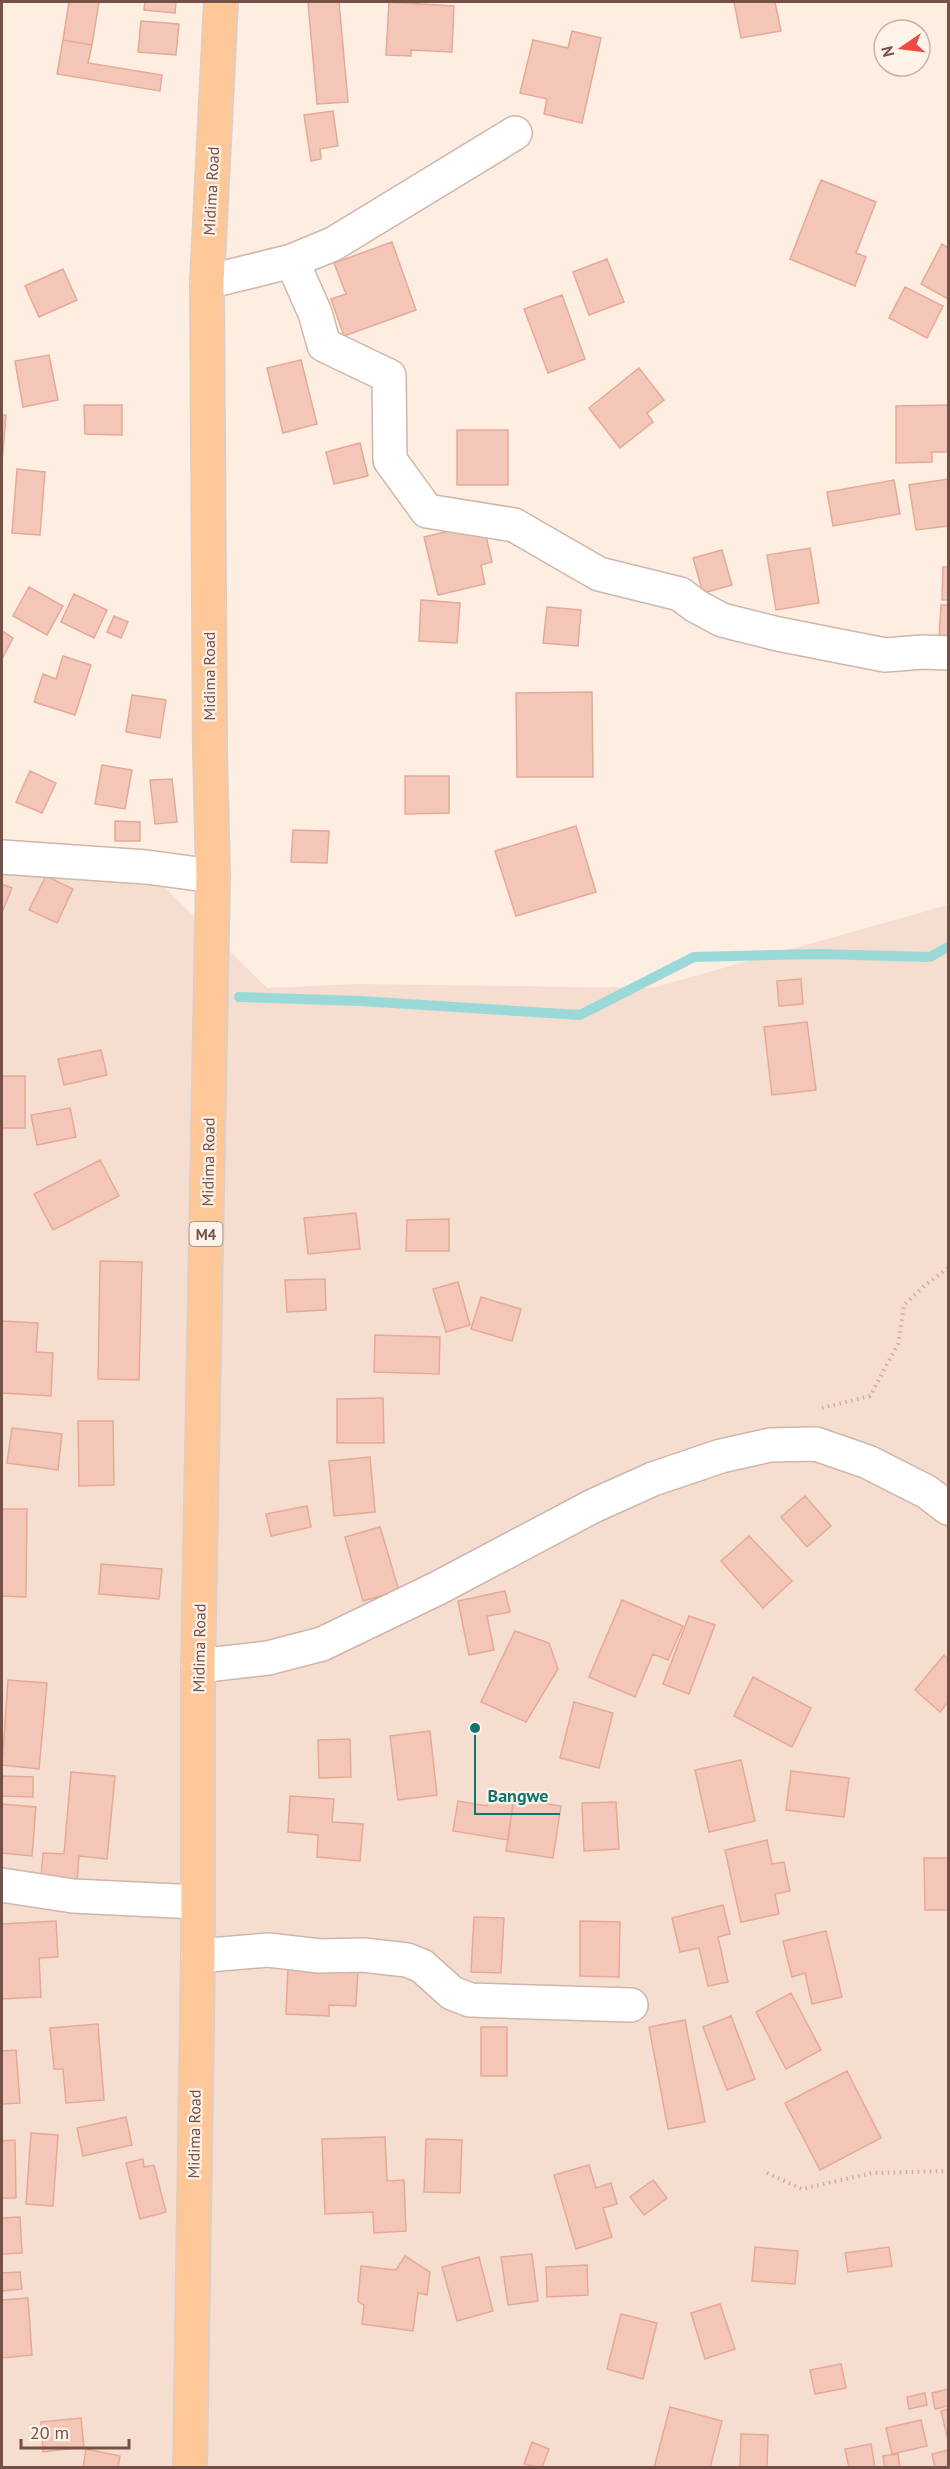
<svg xmlns="http://www.w3.org/2000/svg" width="950" height="2469" viewBox="0 0 950 2469" font-family="'PT Sans',sans-serif">
<style>
.residential{fill:#f5decf}
.lines{fill:none;stroke-linecap:round;stroke-linejoin:round}
.stream{stroke:#9bd9d9;stroke-width:10}
.building{fill:#f3c6b8;stroke:#e7a997;stroke-width:1.5}
.minor-casing{stroke:#d0b5ab;stroke-width:36}
.major-casing{stroke:#d8cecb;stroke-width:36}
.path{stroke:#d8a99b;stroke-width:4;stroke-dasharray:1.5 4.5;stroke-linecap:butt}
.minor{stroke:#fff;stroke-width:33}
.major{stroke:#fec797;stroke-width:33}
.labels{text-anchor:middle;dominant-baseline:central;stroke-width:4.5;stroke-linejoin:round;paint-order:stroke}
.shield{fill:#fff2e8;stroke:#9e8177;stroke-width:1.5}
.shield-label{font-size:15px;font-weight:bold;fill:#755047}
.street-label{font-size:16px;fill:#755047;stroke:#fff2e8}
.leader{fill:none;stroke:#0f766e;stroke-width:2}
.callout-dot{fill:#0f766e;stroke:#fff2e8;stroke-width:2}
.callout-label{font-size:18px;text-anchor:middle;font-weight:bold;fill:#0f766e;stroke:#fff2e8;stroke-width:4.5;stroke-linejoin:round;paint-order:stroke}
</style>
<rect width="100%" height="100%" fill="#fdeee1"/>
<path class="residential" d="M2,845L140,863L267,988L359,984L652,988L948,905V2467L2,2468Z"/>
<g class="lines">
<path class="stream" d="M239,997L361,1001L580,1015L694,957L819,954L930,957L948,947"/>
</g>
<path class="building" d="M69,2H99L92,45L63,40Z
M145,2H176L175,13L144,10Z
M308,2H339L348,102L317,104Z
M389,2L454,6L452,52L411,50V56L386,55Z
M734,2H775L781,31L741,38Z
M141,21L179,24L176,55L138,52Z
M572,31L601,38L582,123L544,114L547,99L520,93L533,40L568,48Z
M63,40L92,45L88,63L162,75L160,91L57,74Z
M333,111L338,146L320,149L321,159L311,161L304,115Z
M821,180L876,202L856,253L866,257L855,286L790,259Z
M392,242L416,310L344,336L331,299L346,294L334,263Z
M942,244L948,248V299L921,284Z
M607,259L624,302L589,315L573,272Z
M63,269L77,300L39,317L25,286Z
M905,287L943,306L927,338L889,318Z
M562,295L585,359L548,373L524,309Z
M49,355L58,400L23,407L15,361Z
M301,360L317,424L283,433L267,368Z
M639,368L664,400L647,413L653,422L620,448L589,408Z
M84,405H122V435L85,434Z
M948,405V452H932V462L896,463V406Z
M2,415H6L2,463Z
M457,430H508V485H457Z
M360,443L368,476L334,484L326,452Z
M17,469L45,472L40,535L12,533Z
M948,479V526L916,530L909,485Z
M894,480L900,514L833,526L827,492Z
M483,523L492,562L481,565L485,584L438,595L424,537Z
M810,548L819,603L776,610L767,555Z
M722,550L732,585L703,593L693,558Z
M943,567H948V600H942Z
M29,587L63,606L47,635L13,616Z
M74,594L107,610L94,638L61,622Z
M421,600L460,603L457,643L419,641Z
M941,605H948V638H939Z
M547,607L581,610L578,646L543,643Z
M114,616L128,622L121,638L107,632Z
M2,631L13,638L2,659Z
M63,656L91,665L75,715L34,702L43,674L56,679Z
M592,692L593,777H517L516,693Z
M132,695L166,700L160,738L126,732Z
M102,765L132,770L125,809L95,804Z
M30,771L56,783L42,813L16,802Z
M405,776H449V813L405,814Z
M172,779L177,822L155,824L150,780Z
M115,821L140,822V841H115Z
M576,826L596,892L516,916L495,851Z
M293,830L329,831L327,863L291,862Z
M46,876L73,889L57,923L29,910Z
M2,884L12,888L3,910L2,909Z
M801,979L803,1004L779,1006L777,981Z
M807,1022L816,1090L772,1095L764,1027Z
M101,1050L107,1075L64,1085L58,1059Z
M2,1076H25V1128H2Z
M70,1108L76,1137L37,1145L31,1115Z
M100,1160L119,1196L53,1230L34,1194Z
M356,1213L360,1249L308,1254L304,1218Z
M449,1219V1251H406L407,1220Z
M100,1261L142,1262L139,1380L98,1379Z
M325,1279L326,1310L287,1312L285,1280Z
M458,1282L470,1325L446,1332L433,1289Z
M481,1297L521,1309L512,1341L471,1329Z
M2,1321L38,1323L36,1352L53,1353L51,1396L2,1393Z
M375,1335L440,1337L439,1374L374,1372Z
M383,1398L384,1443H337V1399Z
M78,1421H113L114,1485L79,1486Z
M12,1428L62,1434L58,1470L7,1463Z
M370,1457L375,1512L334,1516L329,1461Z
M805,1496L831,1526L807,1547L781,1517Z
M307,1506L311,1527L271,1536L266,1514Z
M2,1509H27L26,1597L2,1596Z
M380,1527L399,1591L363,1601L345,1537Z
M749,1536L792,1581L763,1608L721,1561Z
M101,1564L162,1569L159,1599L99,1594Z
M505,1591L510,1612L487,1616L494,1650L469,1655L458,1601Z
M622,1600L683,1626L668,1660L653,1654L635,1697L589,1677Z
M689,1616L715,1625L689,1694L663,1684Z
M515,1631L549,1643L558,1669L526,1722L481,1702Z
M944,1655L948,1659V1702L940,1712L915,1690Z
M753,1677L811,1708L792,1747L734,1716Z
M8,1680L47,1683L39,1769L2,1765Z
M574,1702L613,1713L599,1768L560,1758Z
M430,1731L437,1795L398,1800L390,1736Z
M350,1739L351,1777L319,1778L318,1740Z
M741,1760L755,1821L709,1832L695,1770Z
M791,1771L849,1778L844,1817L786,1810Z
M71,1772L115,1776L107,1859L79,1856L77,1881L41,1877L43,1853L64,1854Z
M2,1776L33,1777V1797L2,1796Z
M489,1794L514,1798L508,1840L453,1831L458,1801L487,1806Z
M290,1796L334,1799L332,1822L363,1824L360,1861L317,1857L318,1835L288,1832Z
M514,1798L561,1806L553,1858L506,1851Z
M616,1802L619,1849L584,1851L582,1803Z
M2,1804L36,1807L32,1856L2,1853Z
M767,1840L772,1864L784,1862L790,1891L775,1894L779,1914L741,1922L725,1850Z
M924,1858H948V1910H925Z
M723,1905L730,1934L718,1937L728,1982L708,1986L699,1948L680,1952L672,1918Z
M474,1917L504,1918L501,1973L471,1972Z
M56,1921L58,1957L39,1958L41,1997L2,1999V1924Z
M580,1921L620,1922L619,1977L580,1976Z
M826,1931L842,1997L812,2004L805,1973L792,1977L783,1941Z
M288,1965L358,1968L356,2006L329,2005V2016L286,2014Z
M791,1993L821,2050L786,2069L756,2012Z
M731,2016L755,2079L727,2090L703,2027Z
M685,2020L705,2122L668,2129L649,2027Z
M98,2024L104,2100L66,2103L63,2069H54L50,2028Z
M481,2027H507V2076H481Z
M16,2050L20,2103L2,2104V2051Z
M847,2071L881,2138L820,2170L785,2103Z
M126,2117L132,2145L83,2156L77,2128Z
M31,2133L58,2135L53,2206L26,2204Z
M385,2137L387,2181L404,2180L406,2231L374,2233L373,2212L325,2214L322,2139Z
M426,2139L462,2140L460,2193L424,2192Z
M15,2140L16,2198H2V2141Z
M143,2159L144,2167L154,2165L166,2212L140,2219L126,2163Z
M589,2165L596,2188L611,2183L617,2204L603,2208L612,2237L576,2249L554,2175Z
M653,2180L667,2198L644,2215L630,2197Z
M20,2217L22,2253L2,2254V2218Z
M755,2247L798,2251L795,2284L752,2281Z
M889,2247L892,2266L848,2272L845,2253Z
M532,2254L538,2301L508,2305L501,2257Z
M405,2256L430,2272L427,2295L418,2293L413,2331L362,2324L364,2305L358,2301L361,2266L396,2270Z
M479,2257L493,2311L457,2321L442,2267Z
M587,2265L588,2295L547,2297L546,2267Z
M20,2272L22,2289L2,2291V2273Z
M28,2298L32,2355L2,2358V2300Z
M720,2304L735,2349L705,2359L691,2313Z
M621,2314L657,2323L643,2379L607,2369Z
M841,2364L846,2388L815,2394L810,2370Z
M948,2389V2406L935,2409L932,2393Z
M925,2393L927,2405L909,2409L907,2397Z
M670,2407L722,2421L710,2468H654Z
M948,2409V2440L941,2411Z
M81,2418L84,2447L43,2452L41,2422Z
M921,2420L927,2446L892,2454L886,2428Z
M741,2434L768,2435L767,2468H740Z
M532,2442L549,2449L542,2468L524,2464Z
M871,2444L875,2467L849,2468L845,2449Z
M86,2449L120,2456L118,2468H83Z
M948,2450V2468H935L932,2454Z
M898,2454L900,2468H885L883,2456Z"/>
<g class="lines">
<g class="minor-casing">
<path id="minor" d="M292,261L315,313L324,345L389,376L390,460L427,511L514,525L599,574L680,594L696,606L722,620L778,634L885,655L923,652L948,653
M207,282L292,261L333,244L515,133
M2,857L146,867L213,876
M198,1666L268,1658L322,1644L438,1588L593,1506L653,1479L721,1456L770,1445L816,1444L868,1462L927,1492L948,1508
M2,1885L73,1896L197,1902
M198,1956L268,1950L320,1956L363,1955L407,1960L422,1966L452,1993L470,2000L631,2005"/>
</g>
<g class="major-casing">
<path id="major" d="M190,2468L198,1956V1666L213,876L210,751L207,282L221,2"/>
</g>
<path class="path" d="M822,1408L870,1396L898,1344L904,1305L924,1286L948,1268
M767,2173L802,2189L872,2173L948,2171"/>
<use href="#minor" class="minor"/>
<use href="#major" class="major"/>
</g>
<g class="labels">
<rect class="shield" x="189.5" y="1222" width="33" height="24" rx="4.5"/>
<g class="shield-label">
<text x="206" y="1234">M4</text>
</g>
<g class="street-label">
<text transform="translate(211 191) rotate(-87)">Midima Road</text>
<text transform="translate(209 676) rotate(-90)">Midima Road</text>
<text transform="translate(208 1162) rotate(-89)">Midima Road</text>
<text transform="translate(199 1648) rotate(-89)">Midima Road</text>
<text transform="translate(194 2134) rotate(-89)">Midima Road</text>
</g>
</g>
<path class="leader" d="M475 1728L475 1814H560"/>
<circle class="callout-dot" cx="475" cy="1728" r="6"/>
<g class="callout-label">
<text x="518" y="1802">Bangwe</text>
</g>
<rect width="950" height="2469" fill="none" stroke="#755047" stroke-width="6"/>
<g transform="translate(902 48) rotate(256)"><circle r="28" fill="#fff2e8" stroke="#c8b1a8" stroke-width="1.5"/>
<path d="M0-4.5L10 22L0 15L-10 22Z" fill="#ec4c41"/>
<text y="-9" font-size="16" font-weight="bold" text-anchor="middle" fill="#755047">N</text>
</g>
<path d="M21 2439v9h108v-9" fill="none" stroke="#755047" stroke-width="3"/>
<text x="30" y="2439" font-size="18" fill="#755047" stroke="#fff2e8" stroke-width="4.5" paint-order="stroke">20 m</text>
</svg>
